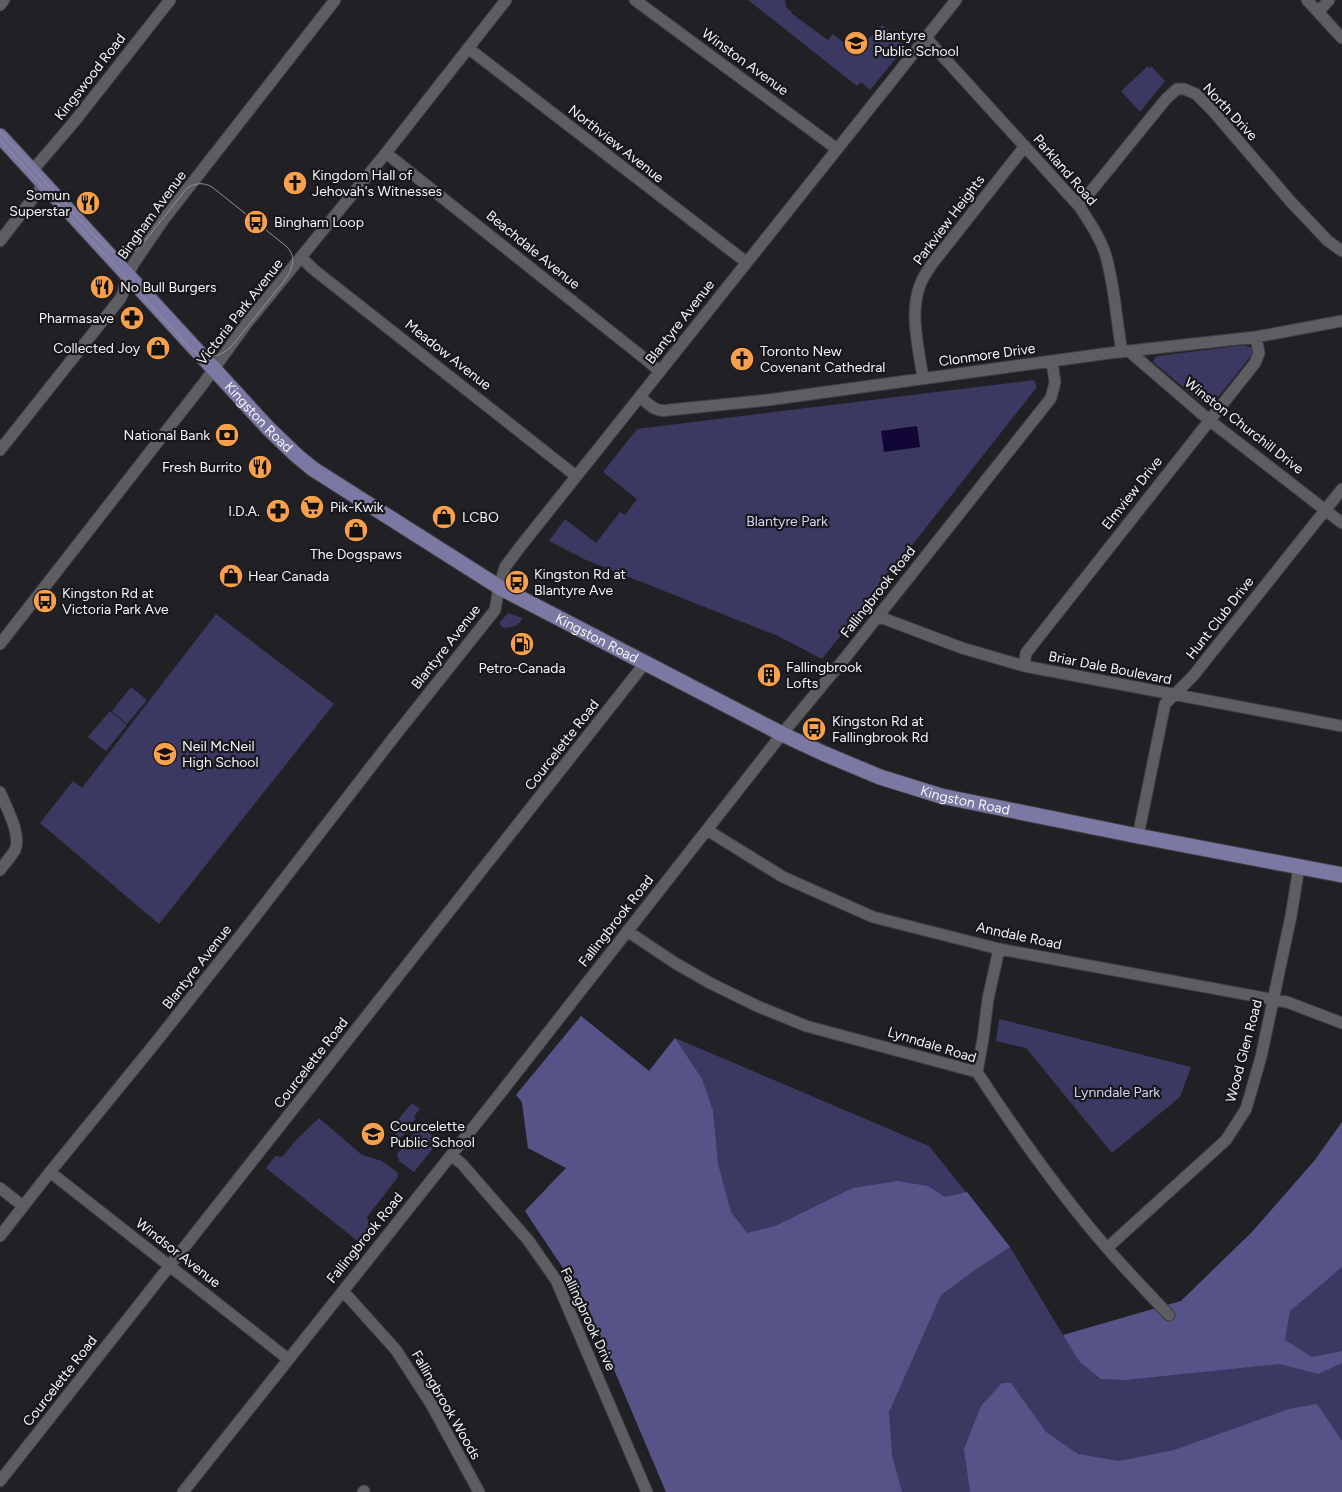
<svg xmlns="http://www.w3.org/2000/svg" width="1342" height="1492" viewBox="0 0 1342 1492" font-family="Figtree,sans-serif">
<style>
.green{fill:#3b3862}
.forest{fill:#565388}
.water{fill:#110635}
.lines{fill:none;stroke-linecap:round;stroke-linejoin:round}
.minor-casing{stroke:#3e3e41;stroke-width:13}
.major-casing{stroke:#3e3e41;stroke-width:17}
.minor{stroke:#5d5d62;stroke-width:11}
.major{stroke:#7b79a3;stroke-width:15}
.tram{stroke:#919195;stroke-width:1}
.labels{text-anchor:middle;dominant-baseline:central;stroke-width:4.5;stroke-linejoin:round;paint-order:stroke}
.poi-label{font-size:14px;fill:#f4f4f7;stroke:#18181c;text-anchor:start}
.street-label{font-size:14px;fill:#f4f4f7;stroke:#18181c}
.park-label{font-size:14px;fill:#d3d3f5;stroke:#18181c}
</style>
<rect width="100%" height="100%" fill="#212125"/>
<path class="green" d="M748,0H785L786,7L792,12L791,13L828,40L833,34L850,48L872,36L882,25L903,41L901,43L904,48L870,90L861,82L857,86Z
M1148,66L1149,68L1152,67L1165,81L1140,112L1121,91Z
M1244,345L1252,348L1253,351L1251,356L1215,401L1209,404L1201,402L1153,362L1155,357L1158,356Z
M1034,380L1037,387L822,659L778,636L586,560L549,541L565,519L596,543L620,512L625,515L637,499L603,472L637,429Z
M508,613L522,618C519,627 512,627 503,628L499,623Z
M216,614L334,704L159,924L40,823L73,781L82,788Z
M131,687L147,700L127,724L112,711Z
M110,711L127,725L106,751L88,737Z
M581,1016L649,1071L675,1038L929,1146L1010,1247L1063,1335L1181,1301L1252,1232L1315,1160L1342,1122V1492H666L585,1301L525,1211L566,1168L528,1148L522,1102L516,1095Z
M999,1019L1191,1067L1180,1097L1112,1153L1026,1048L996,1041Z
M412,1103L420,1109L414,1116L416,1118L409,1126L411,1128L400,1138L390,1129Z
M319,1118L362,1155L382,1161L397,1172L398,1177L367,1217L368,1221L374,1225L360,1243L266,1168L275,1156L282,1157L298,1138Z
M423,1128L439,1141L414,1172L399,1161L397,1154L415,1132L418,1134Z"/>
<path class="forest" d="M581,1016L649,1071L675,1038L702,1079L713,1111L718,1164L731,1212L747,1233L775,1226L853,1188L897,1181L928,1186L945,1197L967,1192L1010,1247L972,1272L941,1295L889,1412L892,1455L902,1492H666L585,1301L525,1211L566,1168L528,1148L522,1102L516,1095Z
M1342,1122V1267L1290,1311L1285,1340L1312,1357L1342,1351V1363L1318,1374L1280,1364L1125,1380L1101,1379L1080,1362L1063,1335L1181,1301L1252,1232L1315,1160Z
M1002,1383H1011L1046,1432L1078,1454L1119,1461L1174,1450L1289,1409L1317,1404L1342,1441V1492H970L964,1449L981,1406Z"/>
<path class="water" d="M917,426L920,447L884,452L881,431Z"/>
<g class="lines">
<g class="minor-casing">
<path id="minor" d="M635,0L837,149
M1307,0L1342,38
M0,5L4,0
M1318,12L1329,0
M926,38L1079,206C1089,221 1099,236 1105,253C1115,285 1116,320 1122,352
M468,48L746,262
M386,153L649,362L660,372
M32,171L74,122L170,0
M1079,206L1166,99L1177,89H1184L1196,94L1212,110L1291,202L1328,241L1342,251
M0,241L44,184
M301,257L313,269L576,476
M1130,352L1209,420L1342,523
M923,379C919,349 909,314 920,285C923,277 928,270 932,264L1025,146
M640,397C650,405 656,413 669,410L768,400L1110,353L1256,337L1342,321
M0,450L120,299L123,293L127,276L134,263L164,219L335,0
M877,616L962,648L1024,666L1342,726
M0,644L203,384L247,323L386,153L506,0
M1024,666L1026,653L1255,363L1259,353L1256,337
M0,792C6,807 22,835 15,850C11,857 5,863 0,870
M707,830L783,877L873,917L999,949L1287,1002L1342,1023
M1138,836L1165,704L1193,676L1342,489
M627,931L675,963L710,983L757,1006L806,1026L977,1072C1017,1133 1059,1193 1107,1248C1127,1271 1148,1293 1169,1315
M977,1072L983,1039L988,999L999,949
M451,1155L462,1164L528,1240L556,1280L647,1492
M50,1172L288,1359
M0,1188L23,1206
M0,1236L50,1172L152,1047L244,931L394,737L495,610L499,587L505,567L520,547L956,0
M1107,1248L1226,1140L1246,1109L1261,1057L1291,916L1299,867
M343,1291L396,1350L431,1404L479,1492
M0,1481L645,663
M183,1492L499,1095L782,734L845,658L1051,398L1055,382L1052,362
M363,1492L364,1491"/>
</g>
<g class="major-casing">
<g id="major">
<path id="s1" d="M0,136L268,428L296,455L313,469L499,587L782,734L825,754L880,777L941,796L1138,836L1342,875"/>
</g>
</g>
<use href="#minor" class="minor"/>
<use href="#major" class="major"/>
<path class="tram" d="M0,132L97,239L113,252L125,254L136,250L144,242L187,188C196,183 203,182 212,187L286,246C297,257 293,268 285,280L231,347C216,360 201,360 188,346L0,140"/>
</g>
<defs>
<g id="school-disc" transform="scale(1.25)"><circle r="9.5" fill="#f8a04b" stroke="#18181c"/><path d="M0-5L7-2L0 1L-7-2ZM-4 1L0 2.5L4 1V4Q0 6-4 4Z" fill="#111"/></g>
<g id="church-disc" transform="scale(1.25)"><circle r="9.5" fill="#f8a04b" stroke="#18181c"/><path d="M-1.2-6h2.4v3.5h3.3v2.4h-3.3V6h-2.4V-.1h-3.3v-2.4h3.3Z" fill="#111"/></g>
<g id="restaurant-disc" transform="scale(1.25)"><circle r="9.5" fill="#f8a04b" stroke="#18181c"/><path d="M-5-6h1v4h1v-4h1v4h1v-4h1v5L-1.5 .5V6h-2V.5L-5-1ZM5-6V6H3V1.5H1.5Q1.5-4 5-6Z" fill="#111"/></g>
<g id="bus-disc" transform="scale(1.25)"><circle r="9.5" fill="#f8a04b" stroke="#18181c"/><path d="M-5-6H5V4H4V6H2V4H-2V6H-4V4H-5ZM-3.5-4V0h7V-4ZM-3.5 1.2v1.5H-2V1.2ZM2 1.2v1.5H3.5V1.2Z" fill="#111"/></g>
<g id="pharmacy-disc" transform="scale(1.25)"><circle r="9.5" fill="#f8a04b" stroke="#18181c"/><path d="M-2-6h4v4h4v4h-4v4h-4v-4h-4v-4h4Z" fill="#111"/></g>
<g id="shop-disc" transform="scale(1.25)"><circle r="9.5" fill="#f8a04b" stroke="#18181c"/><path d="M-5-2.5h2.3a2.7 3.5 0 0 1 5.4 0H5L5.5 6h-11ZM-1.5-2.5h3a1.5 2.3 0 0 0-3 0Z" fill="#111"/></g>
<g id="bank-disc" transform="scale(1.25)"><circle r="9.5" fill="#f8a04b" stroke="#18181c"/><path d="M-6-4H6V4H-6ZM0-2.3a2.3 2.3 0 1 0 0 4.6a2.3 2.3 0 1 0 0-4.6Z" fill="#111"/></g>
<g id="supermarket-disc" transform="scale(1.25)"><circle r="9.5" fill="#f8a04b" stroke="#18181c"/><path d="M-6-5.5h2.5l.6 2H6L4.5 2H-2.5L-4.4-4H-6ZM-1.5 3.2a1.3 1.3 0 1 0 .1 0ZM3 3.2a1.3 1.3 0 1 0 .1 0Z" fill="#111"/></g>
<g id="fuel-disc" transform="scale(1.25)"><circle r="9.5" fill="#f8a04b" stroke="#18181c"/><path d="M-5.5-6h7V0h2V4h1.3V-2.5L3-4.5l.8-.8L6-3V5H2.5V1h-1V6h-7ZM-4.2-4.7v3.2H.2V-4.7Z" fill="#111"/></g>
<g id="building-disc" transform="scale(1.25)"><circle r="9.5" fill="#f8a04b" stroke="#18181c"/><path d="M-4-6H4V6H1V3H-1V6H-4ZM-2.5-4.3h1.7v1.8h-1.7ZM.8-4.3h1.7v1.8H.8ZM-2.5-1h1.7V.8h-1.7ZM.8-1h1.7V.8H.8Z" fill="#111"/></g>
</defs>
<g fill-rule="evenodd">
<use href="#school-disc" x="856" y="43"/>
<use href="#church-disc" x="295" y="183"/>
<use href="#restaurant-disc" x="88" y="203"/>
<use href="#bus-disc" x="256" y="222"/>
<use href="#restaurant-disc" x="102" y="287"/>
<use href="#pharmacy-disc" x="132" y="318"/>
<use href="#shop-disc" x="158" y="348"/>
<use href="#church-disc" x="742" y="359"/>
<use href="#bank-disc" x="227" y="435"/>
<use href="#restaurant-disc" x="260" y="467"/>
<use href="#supermarket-disc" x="312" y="507"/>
<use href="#pharmacy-disc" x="278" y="511"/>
<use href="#shop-disc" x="444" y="517"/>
<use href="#shop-disc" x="356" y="530"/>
<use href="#shop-disc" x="231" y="576"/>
<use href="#bus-disc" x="517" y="582"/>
<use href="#bus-disc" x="45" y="601"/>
<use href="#fuel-disc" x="522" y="644"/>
<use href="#building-disc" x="769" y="675"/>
<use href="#bus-disc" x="814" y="729"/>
<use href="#school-disc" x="165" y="754"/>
<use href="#school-disc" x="373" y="1134"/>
</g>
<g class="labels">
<g class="poi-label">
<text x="874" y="35">Blantyre<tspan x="874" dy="16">Public School</tspan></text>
<text x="312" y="175">Kingdom Hall of<tspan x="312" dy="16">Jehovah's Witnesses</tspan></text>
<text x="70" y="195" text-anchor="end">Somun<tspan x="70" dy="16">Superstar</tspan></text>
<text x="274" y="222">Bingham Loop</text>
<text x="120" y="287">No Bull Burgers</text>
<text x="114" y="318" text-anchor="end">Pharmasave</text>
<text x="140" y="348" text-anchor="end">Collected Joy</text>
<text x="760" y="351">Toronto New<tspan x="760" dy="16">Covenant Cathedral</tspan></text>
<text x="210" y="435" text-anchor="end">National Bank</text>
<text x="242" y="467" text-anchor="end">Fresh Burrito</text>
<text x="330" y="507">Pik-Kwik</text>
<text x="260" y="511" text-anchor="end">I.D.A.</text>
<text x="462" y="517">LCBO</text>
<text x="356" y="554" text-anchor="middle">The Dogspaws</text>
<text x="534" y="574">Kingston Rd at<tspan x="534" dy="16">Blantyre Ave</tspan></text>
<text x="248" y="576">Hear Canada</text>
<text x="62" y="593">Kingston Rd at<tspan x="62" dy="16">Victoria Park Ave</tspan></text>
<text x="786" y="667">Fallingbrook<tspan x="786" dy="16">Lofts</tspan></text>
<text x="522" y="668" text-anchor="middle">Petro-Canada</text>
<text x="832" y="721">Kingston Rd at<tspan x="832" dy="16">Fallingbrook Rd</tspan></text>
<text x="182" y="746">Neil McNeil<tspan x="182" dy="16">High School</tspan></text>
<text x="390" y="1126">Courcelette<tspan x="390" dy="16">Public School</tspan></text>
</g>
<g class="street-label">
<text transform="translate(745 62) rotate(36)">Winston Avenue</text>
<text transform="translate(90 77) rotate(-52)">Kingswood Road</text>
<text transform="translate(1230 112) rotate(47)">North Drive</text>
<text transform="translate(616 144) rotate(38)">Northview Avenue</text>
<text transform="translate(1065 170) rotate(49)">Parkland Road</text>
<text transform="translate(152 215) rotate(-54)">Bingham Avenue</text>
<text transform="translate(949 220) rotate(-53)">Parkview Heights</text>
<text transform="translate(533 250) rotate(39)">Beachdale Avenue</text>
<text transform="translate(240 312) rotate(-52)">Victoria Park Avenue</text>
<text transform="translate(680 322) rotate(-52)">Blantyre Avenue</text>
<text transform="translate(448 355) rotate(38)">Meadow Avenue</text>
<text transform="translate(987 355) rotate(-8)">Clonmore Drive</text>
<text stroke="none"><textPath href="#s1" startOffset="382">Kingston Road</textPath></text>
<text transform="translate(1244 426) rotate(38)">Winston Churchill Drive</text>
<text transform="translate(1132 493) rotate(-52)">Elmview Drive</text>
<text transform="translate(878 592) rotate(-52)">Fallingbrook Road</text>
<text transform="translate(1220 618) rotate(-52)">Hunt Club Drive</text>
<text stroke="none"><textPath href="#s1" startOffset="788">Kingston Road</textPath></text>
<text transform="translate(446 647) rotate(-52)">Blantyre Avenue</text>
<text transform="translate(1110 668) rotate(11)">Briar Dale Boulevard</text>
<text transform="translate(562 745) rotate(-52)">Courcelette Road</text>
<text stroke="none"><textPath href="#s1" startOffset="1192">Kingston Road</textPath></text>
<text transform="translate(616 921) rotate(-52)">Fallingbrook Road</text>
<text transform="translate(1019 936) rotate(12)">Anndale Road</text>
<text transform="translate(197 967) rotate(-52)">Blantyre Avenue</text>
<text transform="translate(932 1045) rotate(17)">Lynndale Road</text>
<text transform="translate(1244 1051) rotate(-75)">Wood Glen Road</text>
<text transform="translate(311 1063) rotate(-52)">Courcelette Road</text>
<text transform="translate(365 1238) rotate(-51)">Fallingbrook Road</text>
<text transform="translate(178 1253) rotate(38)">Windsor Avenue</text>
<text transform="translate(588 1319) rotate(65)">Fallingbrook Drive</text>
<text transform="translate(60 1381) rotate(-52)">Courcelette Road</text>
<text transform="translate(446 1405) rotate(60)">Fallingbrook Woods</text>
</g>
<g class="park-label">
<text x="787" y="521">Blantyre Park</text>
<text x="1117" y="1092">Lynndale Park</text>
</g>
</g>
</svg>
